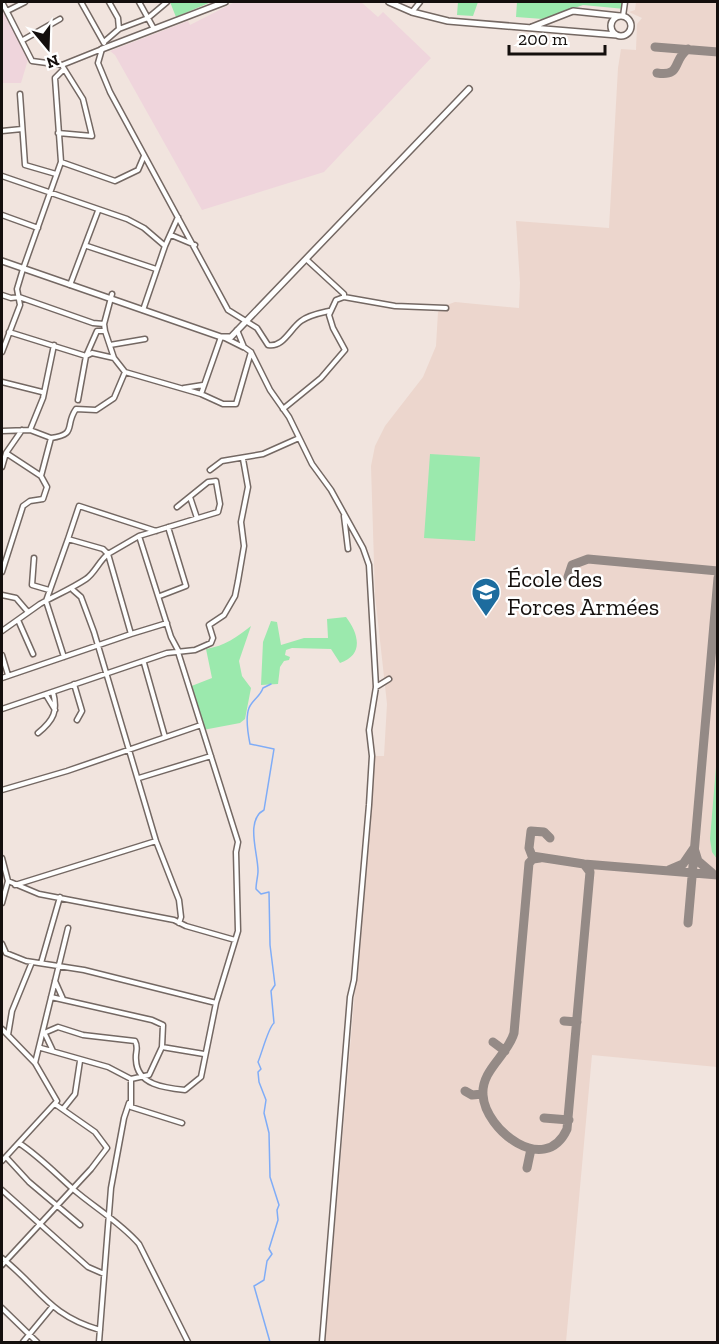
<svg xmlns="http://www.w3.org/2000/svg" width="719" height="1344" viewBox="0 0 719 1344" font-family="'Zilla Slab',serif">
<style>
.built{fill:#ecd6cd}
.industrial{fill:#efd5dc}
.green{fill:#9be9ad}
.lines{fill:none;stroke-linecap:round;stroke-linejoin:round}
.stream{stroke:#7facf7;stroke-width:1.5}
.taxiway{stroke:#948a86;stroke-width:9}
.street-casing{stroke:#746863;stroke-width:7}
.secondary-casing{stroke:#746863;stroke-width:8}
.street{stroke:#fff;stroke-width:4}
.secondary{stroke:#fff;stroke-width:5}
.labels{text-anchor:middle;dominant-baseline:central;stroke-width:5;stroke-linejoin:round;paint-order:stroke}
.poi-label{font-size:24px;fill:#140f0d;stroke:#fff;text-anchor:start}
</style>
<rect width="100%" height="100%" fill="#f1e4de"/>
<path class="built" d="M636,2H717V1067L592,1055L566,1342H325L375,756H384L387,704L375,595L371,466L375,446L385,426L423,377L436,346L438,312L444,306L455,302L519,308L520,283L516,221L609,228L618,68L621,49L636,50L637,24L642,18L629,12L635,10Z"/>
<path class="industrial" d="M235,2H361L378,17L383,12L431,58L324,172L202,210L115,55L110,51L188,21L190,25Z
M2,3L30,53L21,83H2Z"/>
<path class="green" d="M170,2H211L176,17Z
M458,2H478L473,16L457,15Z
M517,2H622L625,9L583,5L543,19L516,17Z
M430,454L480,457L475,541L424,538Z
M346,617C359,634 364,655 340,663L331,649L292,648L286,650L285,655L290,657L289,660L284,661L280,667L278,684L261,685L263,642L271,621L277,622L281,645L304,638H328L327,619Z
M251,626L239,661L242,676L251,688L245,719L240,723L203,730L189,687L212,678L206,649C225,646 237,637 251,626Z
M717,755V859L712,852L710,839Z"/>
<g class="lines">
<path class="stream" d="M270,1342L254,1286L264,1280L267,1261L272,1254L269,1249L278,1220L277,1210L279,1205L270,1177L269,1133L264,1113L266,1100L259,1082L258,1072L261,1069L258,1062C262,1053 268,1028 274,1023L271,991L275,985L270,945L269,892L261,894L256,889C256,883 258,876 258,871C258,853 245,820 264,810L274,749L250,744C248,734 245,718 249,708C252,700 260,697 263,688L271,684"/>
<path class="taxiway" d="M655,47L718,52
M657,73C682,77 672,60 688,49
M568,577L572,565L588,559L718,571
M550,838L544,832L531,831L529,848L532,856L584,864L718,875
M540,858L533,859L529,863L514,1033C508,1055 481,1070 483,1095C485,1130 545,1177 567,1129L590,872L584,864
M669,870L683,864L694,848L698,861L712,873
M688,923L718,578
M564,1021L577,1022
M493,1042L505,1051
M465,1091L472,1095L483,1094
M544,1118L569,1120
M527,1168L531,1149"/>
<g class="street-casing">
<path id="street" d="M2,2L32,61L62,65L102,49
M81,2L104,43
M109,2L118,18L119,29
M139,2L154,29
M7,11L25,2
M412,12L420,2
M623,16L625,2
M23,40L60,19
M104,42L119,29L148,18L167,2
M102,49L98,63L110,92L228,310L257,328L268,345C283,348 290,329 301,321C309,315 320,313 329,311
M20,94L25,165L56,174
M2,131L22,129
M58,133L92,136L83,99L63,67
M61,162L115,181L138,170L144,156
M2,176L127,219L144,228L165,246
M2,215L38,228
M171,235L195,245
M87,246L156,269
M306,259L344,294V297
M70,285L98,211
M112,294L104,324L105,331L114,358L125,372L201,394L223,404H236L251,352
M2,295L11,298L19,297L93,323L104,324
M143,310L165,246L178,217
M237,330L244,347L251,352L270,390L289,417L312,464L331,490L363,548L369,565L376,687L369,730L372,756L369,805L354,980L350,997L322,1342
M9,332L86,356L97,331H105
M225,338L243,347
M110,345L145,339
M2,352L20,305L17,289L23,269L61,162L55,78L64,69
M2,382L42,392
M184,388L203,385
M201,394L221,337
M78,400L86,356L92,353L114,358
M283,409L321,378L345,350L333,328L329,315L336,300L344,297L395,306L446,308
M30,430L43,398L54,345
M2,431L30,430L51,438
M2,467L6,453L22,430
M210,470L222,461L263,454L299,438
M41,476L51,438C78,434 64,426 76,409L96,410L114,398L125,372
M190,497L197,518
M177,507L208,482L216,481L220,504L218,512L139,536L171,637L179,652
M344,516L348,549
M68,539L79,506L156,531
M34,558L32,585L49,590
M2,572L23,506L30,501L43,499L47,487L41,476L6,453
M73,590L81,597L94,632L156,841L179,900L181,917L179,923
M2,595L16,598L28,612
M160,596L186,586L168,527
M18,620L33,654
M2,631L40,604C56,595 71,589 86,579C95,573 99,561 108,554L103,549L68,539L46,601L64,657
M131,634L167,623
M2,655L8,675
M144,663L165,737
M2,678L131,634L108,554L139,536
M74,684L82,711L77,720
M376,687L389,679
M46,695L55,710
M2,709L167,653L195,650L211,643L213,638L209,625L224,615L235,596L238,581L244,546L241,522L248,487L243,459
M38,733C54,720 58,711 53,692
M139,778L211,756
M2,790L67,771L201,725
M2,858L8,881L2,903
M8,881L39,894L174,920L186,926L235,940
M15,885L156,841
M2,944L6,953L26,961L84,970L216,1003
M41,963L60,897
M55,981L63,999
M2,1029L35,1063L57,1101L2,1161
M44,1033L58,1027L83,1035L135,1041C139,1048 135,1052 136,1060C137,1085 165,1088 185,1090L201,1077L216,1003L238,931L236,852L238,842L178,652
M45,1034L53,1051
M8,1035L12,1011L32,962
M162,1047L204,1054
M41,1048L108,1067L131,1079L149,1075L162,1047L163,1025L152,1020L51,997
M35,1063L68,928
M131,1079V1107L182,1123
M63,1109L75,1094L80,1061
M19,1143C40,1157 55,1173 73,1189C95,1208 120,1222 139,1244L188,1342
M6,1157L29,1182L80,1225
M2,1190L88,1267L104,1274
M2,1258C40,1288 48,1315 100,1330
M2,1265L91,1169L107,1148L95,1132L55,1104
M2,1308L37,1342
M23,1342L52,1307
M99,1342L111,1188L124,1118L129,1103"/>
</g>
<g class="secondary-casing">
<path id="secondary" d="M389,2L412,12L448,21L617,35
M611 26a10 10 0 1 1 20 0a10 10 0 1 1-20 0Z
M532,27L573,11L620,16
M102,49L225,2
M2,261L221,337H231L469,89"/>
</g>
<use href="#street" class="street"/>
<use href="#secondary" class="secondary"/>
</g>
<defs>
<g id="university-pin" transform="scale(1.5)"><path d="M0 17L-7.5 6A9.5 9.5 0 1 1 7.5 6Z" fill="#1d6c9e" stroke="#fff"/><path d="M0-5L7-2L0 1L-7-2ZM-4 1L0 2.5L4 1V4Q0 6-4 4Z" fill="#fff"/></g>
</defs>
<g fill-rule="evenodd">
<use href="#university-pin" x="486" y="592"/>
</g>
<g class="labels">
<g class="poi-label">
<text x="507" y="578">École des<tspan x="507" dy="28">Forces Armées</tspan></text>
</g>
</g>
<rect width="719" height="1344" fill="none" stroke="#140f0d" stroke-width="6"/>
<g transform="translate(48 48) rotate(161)" stroke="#ffffff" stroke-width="4.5" paint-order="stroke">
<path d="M0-4.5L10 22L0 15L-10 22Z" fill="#140f0d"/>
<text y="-9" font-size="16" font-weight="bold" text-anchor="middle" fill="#140f0d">N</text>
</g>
<path d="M509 45v9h96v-9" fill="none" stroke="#140f0d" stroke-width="3"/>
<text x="518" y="45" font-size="18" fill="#140f0d" stroke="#ffffff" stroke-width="4.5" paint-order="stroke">200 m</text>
</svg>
